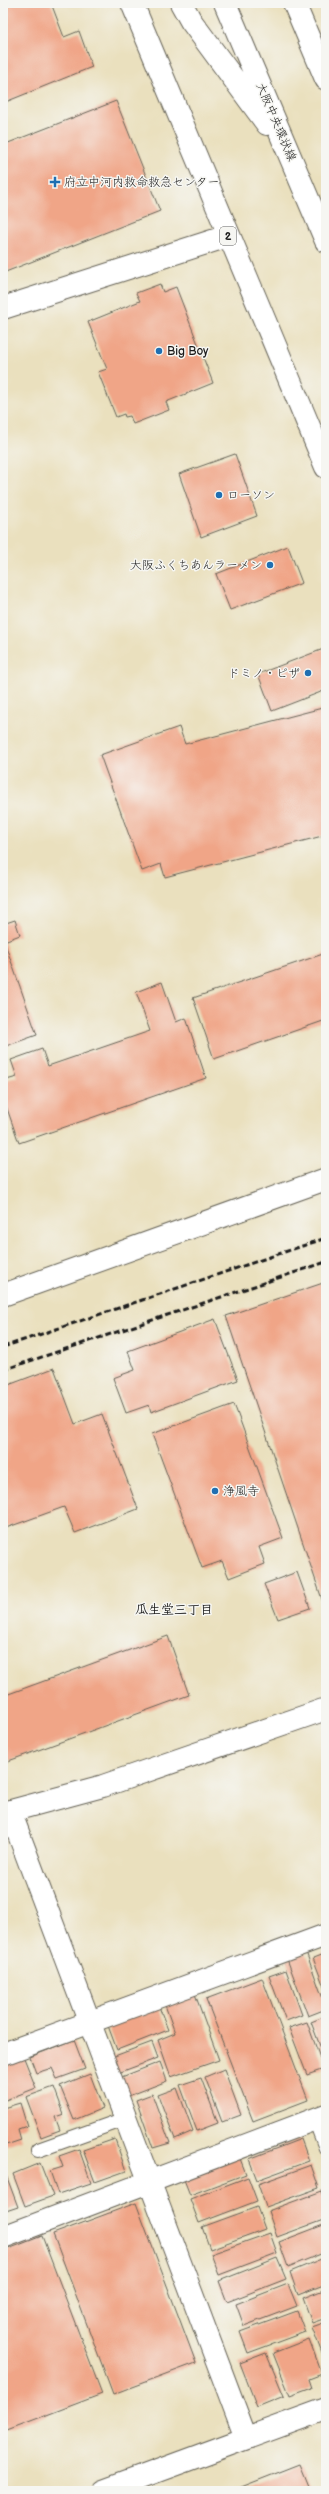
<svg xmlns="http://www.w3.org/2000/svg" width="329" height="2494" viewBox="0 0 329 2494" font-family="'Balsamiq Sans','Klee One',sans-serif">
<style>
.building{fill:#f0a587}
.lines{fill:none;stroke-linecap:round;stroke-linejoin:round}
.lane-casing{stroke:#646155;stroke-width:16}
.street-casing{stroke:#646155;stroke-width:24}
.secondary-casing{stroke:#646155;stroke-width:24}
.primary-casing{stroke:#646155;stroke-width:24}
.highway-casing{stroke:#646155;stroke-width:24}
.lane{stroke:#fff;stroke-width:14}
.street{stroke:#fff;stroke-width:22}
.secondary{stroke:#fff;stroke-width:22}
.primary{stroke:#fff;stroke-width:22}
.highway{stroke:#fff;stroke-width:22}
.rail{stroke:#1c1c1c;stroke-width:3;stroke-dasharray:6 3;stroke-linecap:butt}
.poi-dot{fill:#1f6fb2;stroke:#f6f6f2;stroke-width:1.5}
.labels{text-anchor:middle;dominant-baseline:central;stroke-width:3;stroke-linejoin:round;paint-order:stroke}
.shield{fill:#f6f6f2;stroke:#5d5d5c;stroke-width:1}
.shield-label{font-size:11px;font-weight:bold;fill:#1c1c1c}
.street-label{font-size:12px;fill:#1c1c1c;stroke:#f6f6f2}
.poi-label{font-size:12px;fill:#1c1c1c;stroke:#f6f6f2;text-anchor:start}
.neighbourhood-label{font-size:13px;font-weight:bold;fill:#1c1c1c;stroke:#f6f6f2}
</style>
<rect width="100%" height="100%" fill="#f6f6f2"/>
<filter id="ink" filterUnits="userSpaceOnUse"><feTurbulence type="fractalNoise" baseFrequency=".025" numOctaves="2"/><feDisplacementMap in="SourceGraphic" scale="8" xChannelSelector="R" yChannelSelector="G"/><feConvolveMatrix kernelMatrix="1 2 1 2 8 2 1 2 1" color-interpolation-filters="sRGB"/></filter>
<filter id="wash" filterUnits="userSpaceOnUse"><feTurbulence type="fractalNoise" baseFrequency=".012" numOctaves="4" result="noise"/><feDisplacementMap in="SourceGraphic" scale="16" xChannelSelector="R" yChannelSelector="G"/><feGaussianBlur stdDeviation="0.9" result="paint"/><feColorMatrix in="noise" values="0 0 0 0 0 0 0 0 0 0 0 0 0 0 0 0 0 1.4 0 .05"/><feComposite in="paint" operator="in"/></filter>
<g filter="url(#wash)">
<rect width="100%" height="100%" fill="#eae0be"/>
<g id="blocks">
<path class="building" d="M3,3H51L64,37L79,31L92,67L3,103Z
M116,101L160,211L3,273V145Z
M160,284L163,292L176,287L213,383L166,402L169,410L133,424L130,416L125,417L124,414L116,417L98,372L107,369L88,322L140,301L136,293Z
M235,454L257,516L201,537L179,474Z
M288,546L302,583L230,610L216,574Z
M326,648V690L272,711L258,674Z
M326,707V835L165,877L161,864L142,871L100,755L179,727L185,744Z
M15,920L20,935L4,941L37,1035L3,1047V924Z
M326,953V1020L214,1059L193,998Z
M162,982L176,1022L186,1018L206,1078L19,1143L3,1097V1081L17,1077L11,1060L42,1049L48,1066L150,1031L136,992Z
M326,1282V1611L226,1316Z
M215,1319L238,1380L151,1412L149,1405L126,1413L113,1378L135,1370L128,1351Z
M54,1368L75,1424L102,1414L138,1509L75,1533L64,1507L3,1529V1387Z
M234,1404L283,1538L259,1547L265,1564L229,1578L222,1561L202,1568L152,1434Z
M297,1572L310,1608L278,1619L264,1584Z
M168,1636L189,1695L3,1763V1696Z
M306,1952L326,2007V2009L308,2016L287,1959Z
M326,1953V1992L313,1958Z
M286,1970L302,2015L286,2021L269,1976Z
M262,1978L308,2100L253,2121L206,1999Z
M195,1994L219,2060L171,2077L158,2040L175,2033L165,2005Z
M158,2004L168,2030L117,2050L107,2023Z
M326,2016V2062L311,2022Z
M307,2022L324,2069L307,2075L289,2028Z
M74,2040L85,2069L57,2079L52,2068L36,2073L30,2057Z
M152,2042L158,2058L118,2073L112,2057Z
M24,2058L36,2088L3,2101V2066Z
M160,2062L167,2081L126,2097L119,2078Z
M224,2069L241,2115L222,2122L205,2077Z
M90,2074L103,2108L74,2120L60,2086Z
M201,2078L218,2123L197,2131L180,2085Z
M54,2087L64,2114L55,2117L60,2130L41,2137L26,2097Z
M177,2088L193,2131L175,2139L158,2095Z
M152,2094L170,2143L153,2148L136,2100Z
M20,2103L27,2126L18,2129L21,2140L3,2146V2108Z
M115,2139L126,2171L95,2182L83,2150Z
M301,2139L309,2161L257,2180L249,2159Z
M79,2149L91,2183L58,2194L50,2171L63,2167L59,2156Z
M239,2156L246,2174L190,2195L183,2177Z
M40,2163L53,2196L25,2206L13,2174Z
M311,2165L319,2188L266,2207L258,2184Z
M3,2167L18,2207L3,2212Z
M248,2177L257,2201L199,2223L190,2199Z
M322,2191L326,2203V2219L277,2237L268,2211Z
M136,2203L196,2363L113,2394L53,2234Z
M257,2207L265,2229L210,2249L202,2227Z
M326,2224V2252L288,2267L279,2242Z
M270,2233L277,2253L219,2275L211,2254Z
M42,2236L102,2394L7,2430L3,2419V2251Z
M326,2257V2284L298,2295L290,2272Z
M277,2258L286,2279L227,2302L219,2281Z
M288,2284L297,2306L244,2326L236,2304Z
M326,2289V2318L312,2323L303,2298Z
M297,2311L305,2332L248,2353L240,2332Z
M326,2322V2364L312,2327Z
M309,2339L322,2374L309,2379L312,2388L290,2396L273,2353Z
M266,2353L284,2396L257,2407L240,2363Z
M300,2464L311,2491H231Z"/>
</g>
</g>
<g filter="url(#ink)">
<use href="#blocks" fill-opacity="0" stroke="#646155" stroke-width="1"/>
<g class="lines">
<g class="lane-casing">
<path id="lane" d="M315,2119L326,2148
M38,2150L125,2119"/>
</g>
<g class="street-casing">
<path id="street" d="M3,308L228,236
M10,1811L246,2438
M3,2054L326,1935
M3,2237L326,2115
M103,2491L326,2409"/>
</g>
<g class="secondary-casing">
<path id="secondary" d="M3,1295L326,1179
M3,1813L103,1786L326,1709"/>
</g>
<g class="primary-casing">
<path id="primary" d="M132,3L326,467
M181,3L191,21L267,124
M225,3L326,241"/>
</g>
<g class="highway-casing">
<path id="highway" d="M294,3L326,79"/>
</g>
<use href="#lane" class="lane"/>
<use href="#street" class="street"/>
<use href="#secondary" class="secondary"/>
<use href="#primary" class="primary"/>
<use href="#highway" class="highway"/>
<path class="rail" d="M3,1347L326,1238
M3,1370L326,1262"/>
</g>
</g>
<g class="poi-dot">
<path d="M53 176h4v4h4v4h-4v4h-4v-4h-4v-4h4z"/>
<circle cx="159" cy="351" r="4"/>
<circle cx="219" cy="495" r="4"/>
<circle cx="270" cy="565" r="4"/>
<circle cx="308" cy="673" r="4"/>
<circle cx="215" cy="1491" r="4"/>
</g>
<g class="labels">
<rect class="shield" x="220" y="227" width="16" height="18" rx="3"/>
<g class="shield-label">
<text x="228" y="236">2</text>
</g>
<g class="street-label">
<text transform="translate(276 122) rotate(67)">大阪中央環状線</text>
</g>
<g class="poi-label">
<text x="64" y="182">府立中河内救命救急センター</text>
<text x="167" y="351">Big Boy</text>
<text x="227" y="495">ローソン</text>
<text x="262" y="565" text-anchor="end">大阪ふくちあんラーメン</text>
<text x="300" y="673" text-anchor="end">ドミノ・ピザ</text>
<text x="223" y="1491">浄風寺</text>
</g>
<g class="neighbourhood-label">
<text x="174" y="1610">瓜生堂三丁目</text>
</g>
</g>
<rect width="329" height="2494" fill="none" stroke="#f6f6f2" stroke-width="16"/>
</svg>
